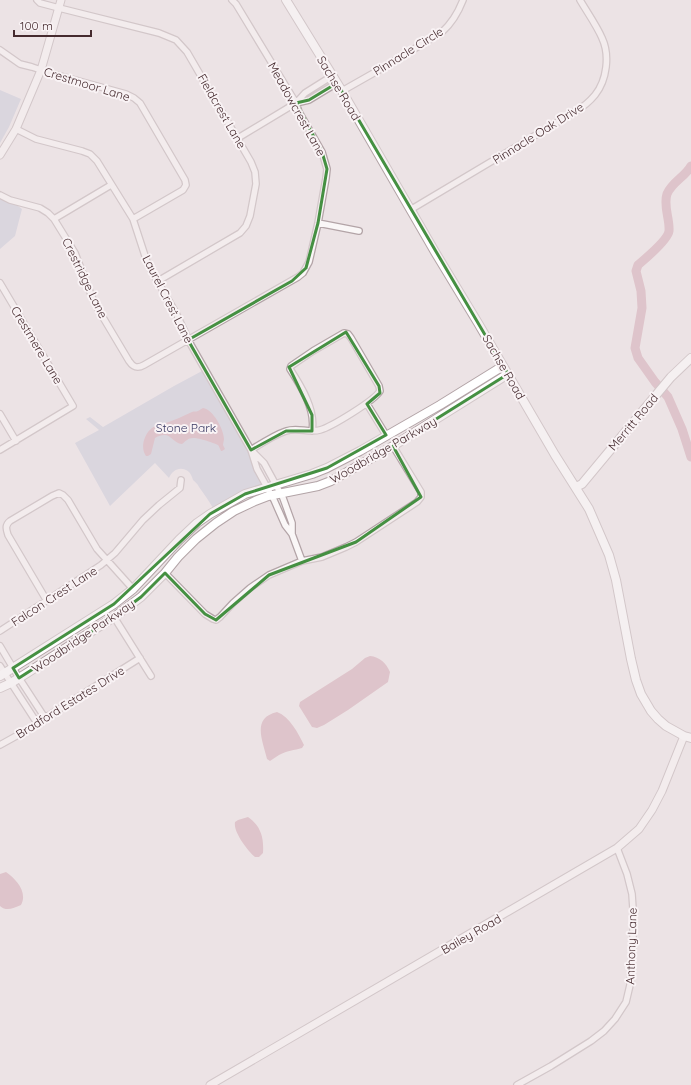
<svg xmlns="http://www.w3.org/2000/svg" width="691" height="1085" viewBox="0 0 691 1085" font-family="Quicksand,sans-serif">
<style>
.green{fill:#c4c5d6}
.water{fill:#cd9eaa}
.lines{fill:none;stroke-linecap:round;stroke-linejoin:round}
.river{stroke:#cd9eaa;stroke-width:9}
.minor-casing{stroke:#b3a4a7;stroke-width:8}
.tertiary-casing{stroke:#b3a4a7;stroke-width:9}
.secondary-casing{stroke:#b3a4a7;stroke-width:10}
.minor{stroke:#faf7f7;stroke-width:5.5}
.tertiary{stroke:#faf7f7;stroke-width:7}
.secondary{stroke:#fff;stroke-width:8}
.marked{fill:none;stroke:#459042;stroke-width:3;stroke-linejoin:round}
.labels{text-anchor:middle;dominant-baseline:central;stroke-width:4;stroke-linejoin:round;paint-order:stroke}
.street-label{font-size:12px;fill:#452a2e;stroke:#f9f3f5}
.park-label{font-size:12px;fill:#383761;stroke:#f9f3f5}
</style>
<rect width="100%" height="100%" fill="#ece3e5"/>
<path class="green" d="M0,90L21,99L9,127L0,143Z
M0,197L14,203L22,209L15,236L0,249Z
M202,371L250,454L261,480V483L260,485L237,495L213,508C209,501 204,494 199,487C198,484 195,482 193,480C192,477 191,474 189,472C181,465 172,470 169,478L155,463L110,506L75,443L99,430L86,419L90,417L103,427L174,386Z"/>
<path class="water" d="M203,408C213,409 224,430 224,439C224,440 223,444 223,445L225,449L222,451H221C220,449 219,446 218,445C215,443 196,437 193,438C188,438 186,441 182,444C171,443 171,429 155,438L151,454L148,456H146C140,448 144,434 152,428C156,425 161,425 166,423C175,420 183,416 192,412C194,411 196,412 198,411C200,410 201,409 203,408Z
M370,656C380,657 386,663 390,672L388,682L348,710L324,725L317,728L312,727L299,706L300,702L352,669L365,658Z
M277,712C290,717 298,733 304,745L302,748C295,750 286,751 279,755C276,757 273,759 270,761L267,759C263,741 251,718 277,712Z
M248,817C261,826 264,838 263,853L259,857H255C248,851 233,832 235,822L238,820Z
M6,872C16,879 28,892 21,905C13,908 7,912 0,906V874Z"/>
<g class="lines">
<path class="river" d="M691,166C685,177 672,182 667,194C663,206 670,219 669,231C668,240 645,259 638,265L636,271L641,291L642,308L635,348L638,358L655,382L668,397L682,429L691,457"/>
<g class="minor-casing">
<path id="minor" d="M37,0L40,3L59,8L159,33L176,40L187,52L251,162L255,172L256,184L250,216L246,226L240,233L158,281
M0,50L20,64L32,67L50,73L126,94L134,98L140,103L185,180L186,185L183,190L133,219
M342,91L386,66L442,32C452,23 458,13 463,0
M296,103L305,93L332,76
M16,129L36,139L82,151L90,154L97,161L133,219L148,265L176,313L191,345L251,450L257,469L274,500L285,525L292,534L302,561
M238,138L296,103L309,100L337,83
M0,195L10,200L40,208L48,213L54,219L75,253L90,292L95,304L129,361C133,367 137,369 144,365L298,277L303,273L309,262L318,223L326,178L327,169L322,152L299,112L296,103L236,4L232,0
M410,210L576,111C583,107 590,101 595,95C607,80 610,55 602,38C597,26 587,12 580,0
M54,219L111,185
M318,223L359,231
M0,283L73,406L0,450
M367,404L386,435
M0,414L16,441
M251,450C262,443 274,435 286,431C297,427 309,433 320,430C331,427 374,401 380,391L379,386L351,338L348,334L344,333L313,351L291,366L290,369C301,386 316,410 312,431
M252,451L264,463L283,498L292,523V534
M165,573L205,614L213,619L216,620L220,617L233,603L250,588L269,575L302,561L322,557L346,547L356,542L417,502L421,497V492L393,446
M47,601L8,535C6,529 5,525 10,521L52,496L59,493L63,495L68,500L97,549L133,589
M114,617L151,676
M0,631L101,565L115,553L143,520L159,505L180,488L181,480
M0,646L19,678L45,718
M0,666L37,723
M0,745L27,730L37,723L140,658
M517,1085L551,1066L591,1041L604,1031L615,1019L626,1002L630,985L633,941V909L632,894L627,874L617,848"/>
</g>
<g class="tertiary-casing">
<path id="tertiary" d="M0,155L16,129L41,70L61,0
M210,1085L617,848L639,829L652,810L662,791L684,736"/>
</g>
<g class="secondary-casing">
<path id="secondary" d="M286,0L342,91L435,252L478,323L555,455L589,509L609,555L616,580L631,659L636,680L641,694L651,711L658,719L666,726L684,736L691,738
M576,487L582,484L671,377L691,358
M0,676L114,604L133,589L179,540L197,523L210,514L245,494L312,474L327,468L360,451L440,405L503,366
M0,688L11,683L27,673L114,617L141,597L165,573L178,557L196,539L216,523L234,511L255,501L268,496L318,486L331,481L393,446L508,374"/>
</g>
<use href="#minor" class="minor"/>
<use href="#tertiary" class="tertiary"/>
<use href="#secondary" class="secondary"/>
</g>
<path d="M0 0H691V1085H0ZM337,83L508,374L393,446L421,497L356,542L269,575L216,620L205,614L165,573L141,597L114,617L19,678L13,668L114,604L210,514L245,494L327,468L386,435L367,404L380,393L379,386L346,332L289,367L312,415V431H286L251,450L188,340L292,281L306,268L318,223L327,169L322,152L296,103L309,100Z" fill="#ece3e5" fill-opacity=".55" fill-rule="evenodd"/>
<path class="marked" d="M337,83L508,374L393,446L421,497L356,542L269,575L216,620L205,614L165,573L141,597L114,617L19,678L13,668L114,604L210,514L245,494L327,468L386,435L367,404L380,393L379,386L346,332L289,367L312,415V431H286L251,450L188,340L292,281L306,268L318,223L327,169L322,152L296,103L309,100Z"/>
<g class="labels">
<g class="street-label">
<text transform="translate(408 51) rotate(-32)">Pinnacle Circle</text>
<text transform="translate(87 84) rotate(17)">Crestmoor Lane</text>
<text transform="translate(339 88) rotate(59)">Sachse Road</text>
<text transform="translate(297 109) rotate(61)">Meadowcrest Lane</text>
<text transform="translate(222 111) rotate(60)">Fieldcrest Lane</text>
<text transform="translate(538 133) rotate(-32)">Pinnacle Oak Drive</text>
<text transform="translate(85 278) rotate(64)">Crestridge Lane</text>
<text transform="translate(168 299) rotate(63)">Laurel Crest Lane</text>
<text transform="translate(37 345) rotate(59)">Crestmere Lane</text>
<text transform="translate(504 367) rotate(60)">Sachse Road</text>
<text transform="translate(633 422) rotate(-50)">Merritt Road</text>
<text transform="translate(383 450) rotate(-30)">Woodbridge Parkway</text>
<text transform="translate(54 596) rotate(-33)">Falcon Crest Lane</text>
<text transform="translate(83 636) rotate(-34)">Woodbridge Parkway</text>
<text transform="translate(70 702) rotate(-32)">Bradford Estates Drive</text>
<text transform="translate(471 934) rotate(-30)">Bailey Road</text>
<text transform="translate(631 946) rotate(-88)">Anthony Lane</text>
</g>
<g class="park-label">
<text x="186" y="427">Stone Park</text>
</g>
</g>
<path d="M14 30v6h77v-6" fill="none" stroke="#452a2e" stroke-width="2"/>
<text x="20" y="30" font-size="12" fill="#452a2e" stroke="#f9f3f5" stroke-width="3" paint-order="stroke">100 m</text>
</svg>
